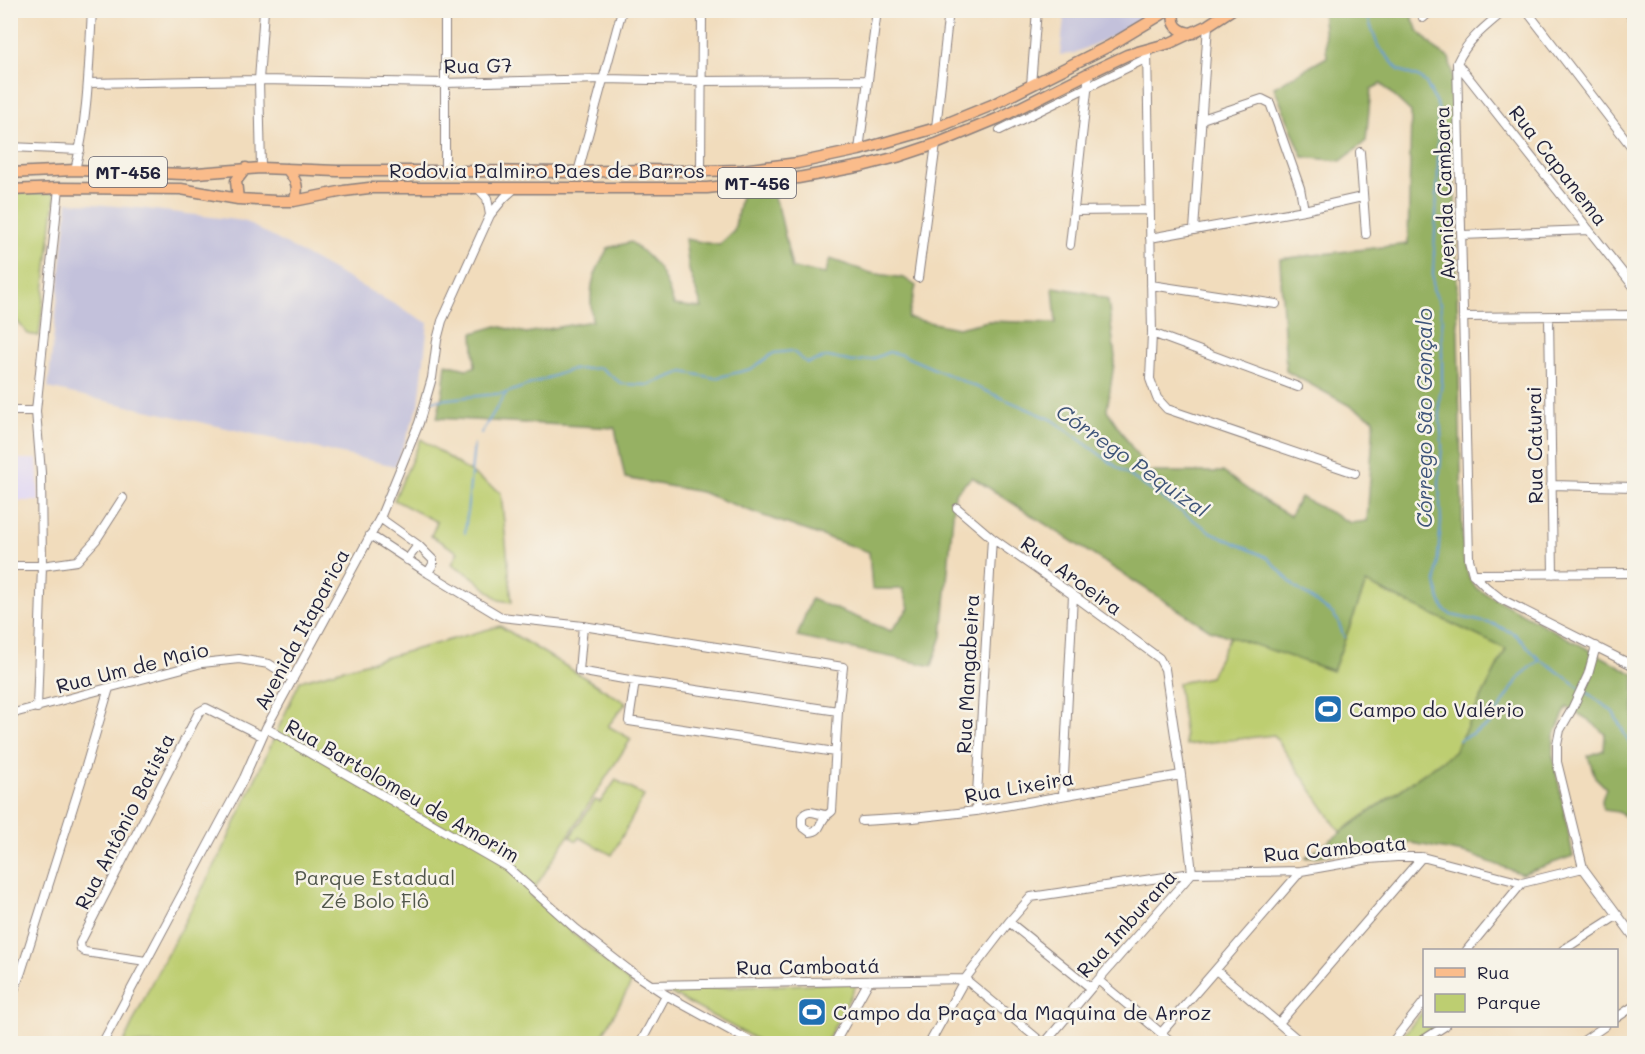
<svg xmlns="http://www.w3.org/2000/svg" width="1645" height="1054" viewBox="0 0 1645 1054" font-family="Mali,sans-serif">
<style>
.built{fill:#dfd5f5}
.industrial{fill:#c3c1db}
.green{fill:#bdce71;stroke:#707856;stroke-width:1.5}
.forest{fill:#96b163;stroke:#5c6a4f;stroke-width:1.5}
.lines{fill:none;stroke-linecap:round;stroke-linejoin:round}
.stream{stroke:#679fd5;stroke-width:2}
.minor-casing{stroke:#8a7f7c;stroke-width:10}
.major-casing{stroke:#8a7f7c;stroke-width:13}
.minor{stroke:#fff;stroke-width:8}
.major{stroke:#fabc8b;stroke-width:10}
.labels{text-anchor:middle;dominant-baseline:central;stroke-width:5;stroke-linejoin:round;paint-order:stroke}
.shield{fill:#f7f3e8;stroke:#62616f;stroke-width:1.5}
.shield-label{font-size:18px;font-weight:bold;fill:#22223b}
.street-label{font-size:20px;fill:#22223b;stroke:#f7f3e8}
.poi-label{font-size:20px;fill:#22223b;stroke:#f7f3e8;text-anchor:start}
.park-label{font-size:20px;fill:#50564b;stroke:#f7f3e8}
.water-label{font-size:21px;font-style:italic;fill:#3e5479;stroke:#f7f3e8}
</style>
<rect width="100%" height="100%" fill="#f7f3e8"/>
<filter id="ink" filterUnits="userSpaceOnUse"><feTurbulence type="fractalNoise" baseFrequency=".0167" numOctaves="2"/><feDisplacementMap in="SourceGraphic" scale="12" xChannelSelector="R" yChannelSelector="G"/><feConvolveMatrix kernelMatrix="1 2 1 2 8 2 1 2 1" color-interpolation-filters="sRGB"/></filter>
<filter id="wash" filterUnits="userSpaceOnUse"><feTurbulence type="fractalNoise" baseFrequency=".008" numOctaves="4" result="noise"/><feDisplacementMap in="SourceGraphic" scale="24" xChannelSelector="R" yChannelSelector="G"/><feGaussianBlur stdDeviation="1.35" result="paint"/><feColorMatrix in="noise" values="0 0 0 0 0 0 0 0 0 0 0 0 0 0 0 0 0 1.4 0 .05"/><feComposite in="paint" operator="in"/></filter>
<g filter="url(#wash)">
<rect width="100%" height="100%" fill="#f1dcbc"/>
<path class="built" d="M10,459H37L39,501H11Z"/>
<path class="industrial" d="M1065,11V10L1152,11L1117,34L1072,54L1060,55Z
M68,202L139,208L244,221L428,323L419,405L395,466L48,388Z"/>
<path class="green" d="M11,192L53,193L55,197L39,336L28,334L11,314Z
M421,439L501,493L512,602L499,600L473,577L452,564L458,552L431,536L437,522L394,500Z
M1366,583L1506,649L1454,752L1340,832L1274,735L1186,745L1178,683L1210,677L1230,636L1333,671Z
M500,626L626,703L608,726L631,739L530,895L631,984L598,1043L123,1044L150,986L222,852L300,681Z
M616,780L644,796L612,855L579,837L577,841L570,837L595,800L600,802Z
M858,982L825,1044L763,1043L664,990Z
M1424,1010V1026H1437L1409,1043L1396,1044Z"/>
<path class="forest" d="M1322,11H1410L1417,29L1435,49L1449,58L1452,71L1463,557L1469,578L1477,589L1634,674V829L1633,821L1618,812L1603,810L1602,800L1606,788L1595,777L1588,756L1604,750L1605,734L1589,720L1567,707L1554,736L1553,756L1573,856L1522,874L1468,854L1412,843L1305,858L1454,752L1506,649L1366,583L1333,671L1210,630L972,477L955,493L942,636L932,666L797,637L811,599L891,631L909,608L903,589H872L869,552L758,514L701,492L625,478L615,428L437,418L443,391L446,364L466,369L475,367L473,333L497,326L526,333L592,321C589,287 591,278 608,248L631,242C658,263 664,273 674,305L702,308L689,270L685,239L719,245L734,231L742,191L770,189L779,209L792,268L825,274L830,259L871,273L904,278L916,286L908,318L958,328L988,321L1056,323L1053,287L1089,293L1108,300L1115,357L1107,410L1148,472H1223L1261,499L1290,516L1300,497L1351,523L1367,521L1374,419L1286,371L1280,259L1408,244L1411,112L1381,84L1371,89L1366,141L1341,161L1303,157L1274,87L1327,57Z"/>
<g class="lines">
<path class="stream" d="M1365,10L1378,46L1399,70L1420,78L1426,83L1438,107V173L1433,273V289L1440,304L1442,321V382L1439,401L1442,445L1439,484L1441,521L1436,582L1439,597L1444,609L1451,615L1493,624L1515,634L1540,660L1549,665L1580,688
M428,401L506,393L570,370L601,368L622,384L648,385L683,372L715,378L751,369L774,353L792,351L807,363L828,357L853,362L872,359L889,352L902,355L1053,420L1117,467L1211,532L1268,558L1295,587L1333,614L1338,621L1344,637
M481,433L506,393
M465,533L474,444
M1585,691L1613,712L1634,752
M1459,740L1489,725L1517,681L1529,668L1540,660"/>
</g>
</g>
<g filter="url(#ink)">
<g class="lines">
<g class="minor-casing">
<path id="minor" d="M1505,10C1485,27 1468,39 1457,63L1469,559L1473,574L1487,588L1501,599L1634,666
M1526,10L1634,150
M1627,10L1634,20
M1423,18L1432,10
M1147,49L1152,333L1150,379L1157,398L1167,409L1355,473
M1457,63L1634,287
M88,83L259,80L445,83L604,79L701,81L868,80
M1031,85L1037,10
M1202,119L1262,99L1270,103L1300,188L1304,210
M936,128L949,10
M1000,130L1147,58
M10,147L80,150
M859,150L877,10
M1360,152L1366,234
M261,168L259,80L264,10
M75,170C88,119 89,63 92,10
M445,171V10
M701,171L702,10
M578,172L622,10
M478,188L487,198L490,215
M1074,211L1149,210
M1194,230L1208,25
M1462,235L1589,230
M1150,238L1304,210L1362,197
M1070,245L1089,73
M918,278L936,144
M1151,285L1276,304
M1464,317L1634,315
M1549,317L1553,574
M1152,333L1298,387
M10,411H36
M1551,485L1634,487
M1633,487V315
M957,508L992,538L1073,595L1159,658L1165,669L1181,775L1192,873L1091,988L1044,1044
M380,518L418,545L407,560
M370,535L428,573L501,617L583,626L843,667L838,711L832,811C830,813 827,815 825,817C819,824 821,831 810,832L802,826V817C809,807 817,815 827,815
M418,545L433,560V564L428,573
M10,566H42L77,561L96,540L123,498
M1473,574L1634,573
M583,626L579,671L635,681L838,711
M1596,646L1588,675L1571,711L1560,730L1557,745V762L1583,868L1634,937
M635,681L629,721L835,752
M37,708L42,566L41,473L36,411L59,188
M10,714L202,663L239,659L269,664L293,679
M266,728L507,867L576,929L630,971L666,995L755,1044
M1063,795L1073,595
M976,811L992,538
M862,821L913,818L976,811L1181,775
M1009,922L1091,988
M1467,950L1522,883
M1563,950L1618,915
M146,961L85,952L81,949L80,943L199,712L206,708L262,736
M1216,970L1303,1044
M965,979L1044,1044
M1098,980L1174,1044
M651,985L965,979
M10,1001L21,972L86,766L109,688
M1616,1018L1634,1006
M1279,1023L1422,857
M1161,1033L1301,871
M102,1044L244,778L266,728L380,518L419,423L432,378L437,340L442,321L490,215L504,198L515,188
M640,1044L666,995
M834,1044L869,981
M929,1044L965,979L1009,922L1031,897L1192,873L1301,871L1369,859L1397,857H1422L1522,883L1583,868
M1391,1044L1424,1002
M1417,1044L1445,1026
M1579,1044L1605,1026"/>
</g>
<g class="major-casing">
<path id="major" d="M1175,10C1170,25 1179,32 1193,33
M287,169C296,180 300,187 294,201
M10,173L75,170L184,174L261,168L337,171H445L578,172L642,170L701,171L742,170L798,163L859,150L936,128L992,105L1109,46L1169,10
M10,190L59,188L181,189L238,199L276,201H294L344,191L369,188H707L798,178L862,166L897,157L936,144L999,118L1089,73L1127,55L1170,43L1208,25L1231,10
M238,199L236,181L246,168"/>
</g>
<use href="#minor" class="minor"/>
<use href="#major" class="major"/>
</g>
</g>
<defs>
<g id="stadium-square" transform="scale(1.5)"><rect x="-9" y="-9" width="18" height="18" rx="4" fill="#1f6fb2" stroke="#f7f3e8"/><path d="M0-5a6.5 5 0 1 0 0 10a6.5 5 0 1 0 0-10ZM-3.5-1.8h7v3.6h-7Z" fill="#fff"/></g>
</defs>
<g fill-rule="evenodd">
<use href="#stadium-square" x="1328" y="709"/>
<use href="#stadium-square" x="812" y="1012"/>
</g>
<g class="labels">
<g class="shield">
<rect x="89" y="157" width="78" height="30" rx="4.5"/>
<rect x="718" y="168" width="78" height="30" rx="4.5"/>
</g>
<g class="shield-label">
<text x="128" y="172">MT-456</text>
<text x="757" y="183">MT-456</text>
</g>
<g class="street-label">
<text transform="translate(478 65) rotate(-1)">Rua G7</text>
<text transform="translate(1559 165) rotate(52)">Rua Capanema</text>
<text x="547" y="170">Rodovia Palmiro Paes de Barros</text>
<text transform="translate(1444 193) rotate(-92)">Avenida Cambara</text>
<text transform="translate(1534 445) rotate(-91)">Rua Caturai</text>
<text transform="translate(1072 575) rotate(36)">Rua Aroeira</text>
<text transform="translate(301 629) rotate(-62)">Avenida Itaparica</text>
<text transform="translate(132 667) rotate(-14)">Rua Um de Maio</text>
<text transform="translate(967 674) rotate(-87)">Rua Mangabeira</text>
<text transform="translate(1019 786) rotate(-10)">Rua Lixeira</text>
<text transform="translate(403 790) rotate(30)">Rua Bartolomeu de Amorim</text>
<text transform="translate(124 821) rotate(-63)">Rua Antônio Batista</text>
<text transform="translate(1335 848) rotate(-5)">Rua Camboata</text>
<text transform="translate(1126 923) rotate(-48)">Rua Imburana</text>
<text transform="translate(808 966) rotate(-1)">Rua Camboatá</text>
</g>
<g class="poi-label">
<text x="1349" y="709">Campo do Valério</text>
<text x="833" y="1012">Campo da Praça da Maquina de Arroz</text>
</g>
<g class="park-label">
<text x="375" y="877">Parque Estadual<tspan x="375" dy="23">Zé Bolo Flô</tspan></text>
</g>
<g class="water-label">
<text transform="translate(1423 418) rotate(-90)">Córrego São Gonçalo</text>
<text transform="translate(1133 460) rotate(35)">Córrego Pequizal</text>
</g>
</g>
<rect width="1645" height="1054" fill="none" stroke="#f7f3e8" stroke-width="36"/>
<rect x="1423" y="949" width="195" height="78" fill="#f7f3e8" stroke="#a29fa3" stroke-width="1.5"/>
<rect x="1435" y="968" width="30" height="9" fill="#fabc8b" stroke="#a29fa3" stroke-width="1.5"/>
<text x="1477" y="979" font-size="18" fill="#22223b">Rua</text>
<rect x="1435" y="994" width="30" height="18" fill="#bdce71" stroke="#a29fa3" stroke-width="1.5"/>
<text x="1477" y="1009" font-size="18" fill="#22223b">Parque</text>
</svg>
